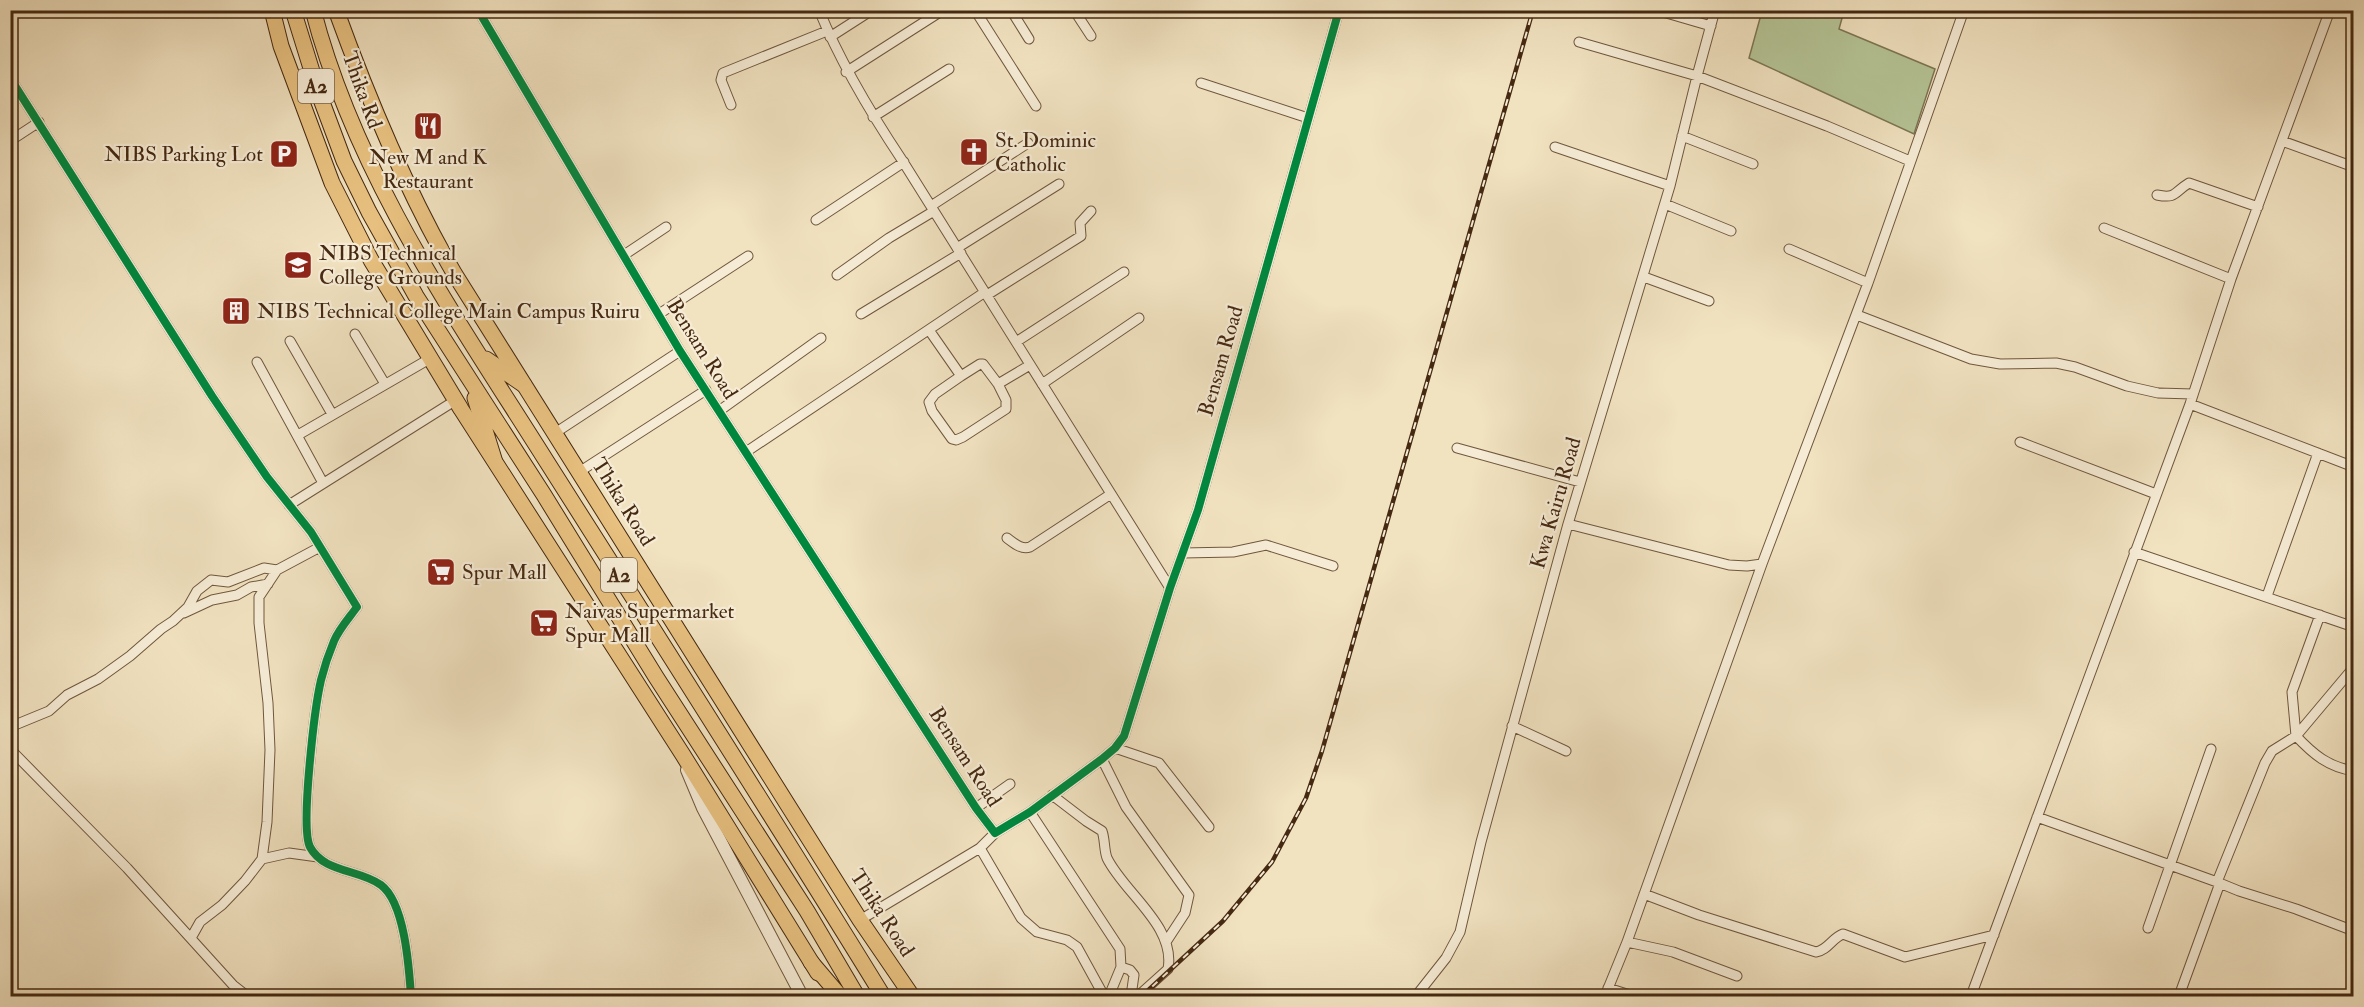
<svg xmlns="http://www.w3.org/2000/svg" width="2364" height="1007" viewBox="0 0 2364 1007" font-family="'IM FELL Double Pica',serif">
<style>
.green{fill:#b5c496;stroke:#7d7654;stroke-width:1.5}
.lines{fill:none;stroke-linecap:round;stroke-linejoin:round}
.minor-casing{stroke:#70573d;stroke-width:11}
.tertiary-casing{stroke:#70573d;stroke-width:14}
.primary-casing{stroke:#452911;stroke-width:17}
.trunk-casing{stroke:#452911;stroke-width:17}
.minor{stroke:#f6ecd6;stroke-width:9}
.tertiary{stroke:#f6ecd6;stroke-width:12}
.primary{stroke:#e8c180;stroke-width:15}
.trunk{stroke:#e8c180;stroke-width:15}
.rail-casing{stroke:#452911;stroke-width:4.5}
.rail{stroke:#f6ecd6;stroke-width:2;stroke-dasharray:7;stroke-linecap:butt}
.cycleway-casing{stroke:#f6ecd6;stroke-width:11}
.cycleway{stroke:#00873e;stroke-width:8}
.labels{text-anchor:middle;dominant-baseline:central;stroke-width:4.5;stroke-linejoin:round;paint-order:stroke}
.shield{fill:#f6ecd6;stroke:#7a644c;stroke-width:1.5}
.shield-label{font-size:20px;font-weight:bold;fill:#452911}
.street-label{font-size:21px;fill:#452911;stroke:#f6ecd6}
.poi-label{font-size:21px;fill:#452911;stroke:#f6ecd6;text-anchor:start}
</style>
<rect width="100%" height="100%" fill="#f1e2c0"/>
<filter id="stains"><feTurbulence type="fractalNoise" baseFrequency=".00333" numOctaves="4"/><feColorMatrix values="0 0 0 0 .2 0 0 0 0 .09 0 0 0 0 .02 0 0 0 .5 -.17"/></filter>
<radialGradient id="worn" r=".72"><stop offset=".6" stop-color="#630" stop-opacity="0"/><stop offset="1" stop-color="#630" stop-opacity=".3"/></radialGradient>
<path class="green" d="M1762,11H1844L1839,29L1935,69L1914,134L1749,58Z"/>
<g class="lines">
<g class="minor-casing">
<path id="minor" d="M478,10L680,351L976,808L995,833L1030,812L1102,759L1115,748L1124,736L1170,588L1198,510L1339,10
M819,10C841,64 870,112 902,160L1170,588
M975,10L1036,106
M1011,10L1029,39
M1074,10L1091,36
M1656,10L1711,26
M676,11L677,10
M830,37L872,10
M1579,42L1697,76L1827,126L1910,161
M846,72L943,10
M10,78L212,396L267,477L311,532L357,607C349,618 339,629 334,641C329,653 324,668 321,680C315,706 300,827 310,847C324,873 359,869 381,885C405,903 409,968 411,996
M1201,83L1308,118
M731,105L721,80L723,73L827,31
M873,117L949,69
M1682,136L1753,164
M10,141L39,122
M2282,141L2354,167
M1555,147L1670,186
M2157,195C2177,199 2174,192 2189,183L2258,207
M1665,204L1731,231
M931,206L1028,143
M816,220L904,162
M2104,228L2231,279
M957,248L1059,184
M1789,249L1868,283
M624,255L666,227
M837,275L889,238L934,211
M1644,277L1709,301
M987,295L1081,236L1080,223L1091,211
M659,314L748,256
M861,314L961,253
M1857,315L1971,359L2000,364L2056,363L2075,367L2127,386L2158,393L2193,394
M929,330L961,376L935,394L929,402L932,411L952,439L956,440L963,437L1006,409V400L998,384L1030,365
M355,334L385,384
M290,341L332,414
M1016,342L1124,272
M257,362L323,483
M961,376L980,364H983L998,384
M1042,384L1139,318
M2190,404L2354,467
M719,411L821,338
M555,433L680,351
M298,435L431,358
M2020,442L2156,494
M1457,448L1580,482
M746,452L985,292
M579,472L706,390
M289,505L456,400
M1568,524L1729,565L1747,566L1762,564
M1007,538C1014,543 1021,550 1030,547L1111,494
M2134,552L2354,627
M1183,553L1233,552L1266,545L1333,566
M2267,596L2318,453
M184,613L212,600L237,595L251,587L268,584
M2320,615L2292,692L2296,736C2313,754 2328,767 2354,771
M1512,726L1566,751
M10,727L49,711L67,695L98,679L130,656L161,629L173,621L188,607L197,591L211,580L228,582L264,568L277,570
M1115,748L1159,763L1209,827
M10,749L127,868L233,985L247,996
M1102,759L1126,807L1189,895L1185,913L1166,942
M1052,795L1086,821L1102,831C1105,839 1104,850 1107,858C1124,893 1176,926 1168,969L1138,996
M976,808L1010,784
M1030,812L1120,949L1121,967L1109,996
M2037,817L2217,882L2265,763L2272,751L2296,736L2354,667
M995,833L980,848L1021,918L1037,932L1067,940L1077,947L1104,996
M262,859L289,853L318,857
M2217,882L2239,891L2296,909L2354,931
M1644,894L1699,915L1816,952C1828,950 1832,938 1843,934L1905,957L1994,935
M860,920L980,848
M2148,928L2211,749
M191,938L200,922L222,905L245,881L262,859L267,822L270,750L268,703L259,623V597L277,570L320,547
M1627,942L1673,952L1737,976
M1121,967L1130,970L1134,975L1131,996
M1608,988L1633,996
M1416,996L1446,958L1460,932L1481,842L1568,524L1670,186L1697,76L1715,10
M1605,996L1627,942L1762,564L1868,283L1964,10
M1971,996L2190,404L2231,279L2330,10
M2179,996L2220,883"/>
</g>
<g class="tertiary-casing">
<path id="tertiary" d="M687,770L703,808L802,996"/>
</g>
<g class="primary-casing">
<path id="primary" d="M272,10L281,46L332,183L371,260L461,409L683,755L818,973
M336,10C369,101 406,190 454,273L860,920L912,996"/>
</g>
<g class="trunk-casing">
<path id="trunk" d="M293,10L319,94L344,161L369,212L416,296L544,495L656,677L807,911L857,996
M313,10C356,176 457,319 547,462C660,640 773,817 883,996
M486,359L524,385
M475,398L494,459
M811,962L840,996"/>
</g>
<use href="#minor" class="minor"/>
<use href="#tertiary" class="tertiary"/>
<use href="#primary" class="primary"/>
<use href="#trunk" class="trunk"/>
<g class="rail-casing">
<path id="rail" d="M1142,996L1223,921L1272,862L1306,798L1322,751L1533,10"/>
</g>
<use href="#rail" class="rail"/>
<g class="cycleway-casing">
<path id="cycleway" d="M478,10L680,351L976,808L995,833L1030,812L1102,759L1115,748L1124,736L1170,588L1198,510L1339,10
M10,78L212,396L267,477L311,532L357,607C349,618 339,629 334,641C329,653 324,668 321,680C315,706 300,827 310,847C324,873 359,869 381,885C405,903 409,968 411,996"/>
</g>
<use href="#cycleway" class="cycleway"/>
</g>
<defs>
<g id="restaurant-square" transform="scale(1.5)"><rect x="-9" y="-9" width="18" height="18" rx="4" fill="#8f2418" stroke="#f6ecd6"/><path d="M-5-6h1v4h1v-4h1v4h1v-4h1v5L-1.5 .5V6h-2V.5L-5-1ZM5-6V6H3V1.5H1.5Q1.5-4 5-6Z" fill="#fff"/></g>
<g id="church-square" transform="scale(1.5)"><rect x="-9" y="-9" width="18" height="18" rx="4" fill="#8f2418" stroke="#f6ecd6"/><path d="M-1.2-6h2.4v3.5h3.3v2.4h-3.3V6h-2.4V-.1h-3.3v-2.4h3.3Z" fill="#fff"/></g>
<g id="parking-square" transform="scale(1.5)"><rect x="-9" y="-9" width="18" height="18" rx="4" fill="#8f2418" stroke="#f6ecd6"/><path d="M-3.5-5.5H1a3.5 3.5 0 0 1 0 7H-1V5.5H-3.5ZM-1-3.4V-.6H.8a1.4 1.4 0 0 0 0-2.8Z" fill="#fff"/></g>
<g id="university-square" transform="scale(1.5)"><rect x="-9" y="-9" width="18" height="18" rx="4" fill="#8f2418" stroke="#f6ecd6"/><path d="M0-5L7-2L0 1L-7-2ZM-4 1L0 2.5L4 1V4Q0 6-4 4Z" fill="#fff"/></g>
<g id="building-square" transform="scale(1.5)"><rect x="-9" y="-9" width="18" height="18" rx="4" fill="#8f2418" stroke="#f6ecd6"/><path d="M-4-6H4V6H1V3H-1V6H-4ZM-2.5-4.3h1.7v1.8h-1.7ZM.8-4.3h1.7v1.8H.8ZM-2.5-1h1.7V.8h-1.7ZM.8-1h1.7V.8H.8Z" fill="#fff"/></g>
<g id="supermarket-square" transform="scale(1.5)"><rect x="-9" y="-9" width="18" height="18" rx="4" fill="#8f2418" stroke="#f6ecd6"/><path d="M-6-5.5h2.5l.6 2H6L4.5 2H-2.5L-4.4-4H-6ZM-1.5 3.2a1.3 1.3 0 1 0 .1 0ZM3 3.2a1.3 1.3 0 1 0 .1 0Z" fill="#fff"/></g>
</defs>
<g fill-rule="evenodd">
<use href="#restaurant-square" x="428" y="126"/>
<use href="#church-square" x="974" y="152"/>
<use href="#parking-square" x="284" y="154"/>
<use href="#university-square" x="298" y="265"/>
<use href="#building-square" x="236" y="311"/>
<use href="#supermarket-square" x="441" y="572"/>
<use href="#supermarket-square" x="544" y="623"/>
</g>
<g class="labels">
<g class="shield">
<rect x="298" y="69" width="36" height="34" rx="4.5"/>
<rect x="601" y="558" width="36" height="34" rx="4.5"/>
</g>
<g class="shield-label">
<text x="316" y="86">A2</text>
<text x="619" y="575">A2</text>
</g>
<g class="street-label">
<text transform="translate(362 90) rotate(70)">Thika Rd</text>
<text transform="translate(702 349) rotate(58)">Bensam Road</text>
<text transform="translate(1221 361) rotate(-74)">Bensam Road</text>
<text transform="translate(623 502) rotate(58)">Thika Road</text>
<text transform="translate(1556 503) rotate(-74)">Kwa Kairu Road</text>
<text transform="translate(965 757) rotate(57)">Bensam Road</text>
<text transform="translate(882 913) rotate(57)">Thika Road</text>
</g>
<g class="poi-label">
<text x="995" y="140">St. Dominic<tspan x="995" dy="24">Catholic</tspan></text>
<text x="263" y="154" text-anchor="end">NIBS Parking Lot</text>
<text x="428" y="157" text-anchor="middle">New M and K<tspan x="428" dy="24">Restaurant</tspan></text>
<text x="319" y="253">NIBS Technical<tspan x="319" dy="24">College Grounds</tspan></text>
<text x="257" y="311">NIBS Technical College Main Campus Ruiru</text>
<text x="462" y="572">Spur Mall</text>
<text x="565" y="611">Naivas Supermarket<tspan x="565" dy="24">Spur Mall</tspan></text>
</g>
</g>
<rect width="2364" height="1007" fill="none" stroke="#f1e2c0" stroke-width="36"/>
<rect x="12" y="12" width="2340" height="983" fill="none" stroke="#452911" stroke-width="3"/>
<rect x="18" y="18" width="2328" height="971" fill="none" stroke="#452911" stroke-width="1.5"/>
<rect width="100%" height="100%" filter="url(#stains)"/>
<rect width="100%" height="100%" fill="url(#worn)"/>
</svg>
